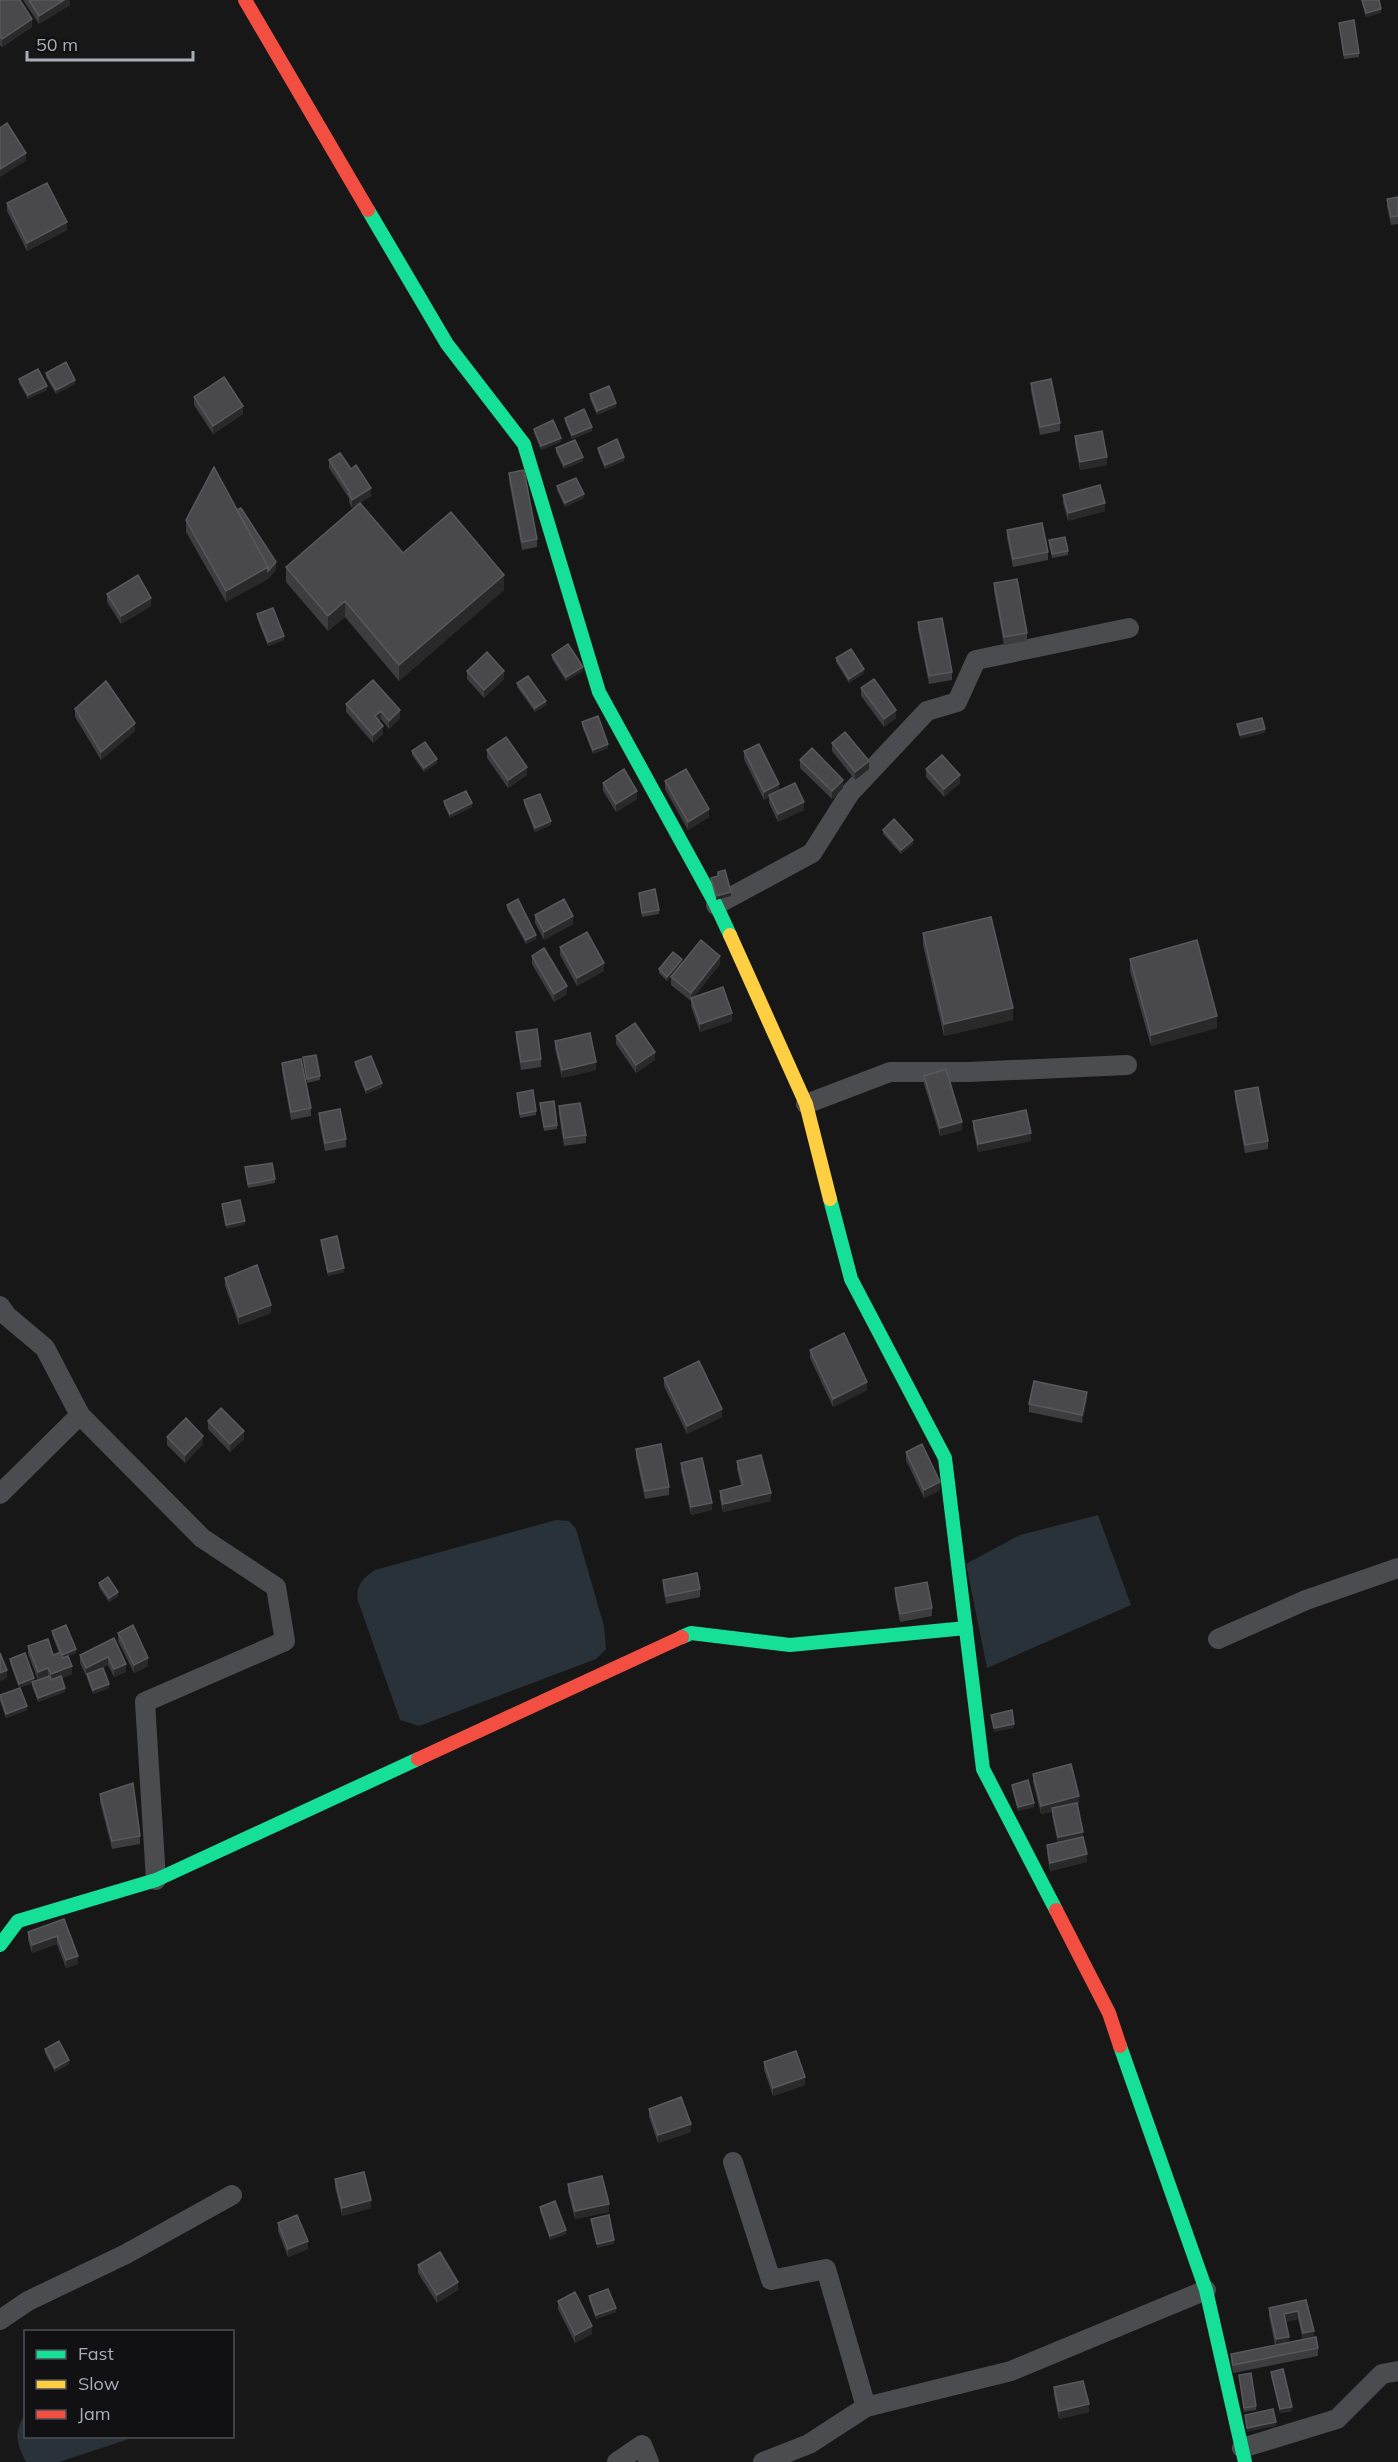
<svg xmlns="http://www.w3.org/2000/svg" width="1398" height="2462" viewBox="0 0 1398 2462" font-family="Mulish,sans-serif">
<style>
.water{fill:#2a3239}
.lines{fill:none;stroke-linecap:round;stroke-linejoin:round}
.street{stroke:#4b4c50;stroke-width:20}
.fast{stroke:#16e098;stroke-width:14}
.slow{stroke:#ffcf43;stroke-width:14}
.jam{stroke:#f24e42;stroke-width:14}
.wall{fill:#3d3d3f;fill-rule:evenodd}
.shaded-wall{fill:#29292a}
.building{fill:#49494c;stroke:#58595d;stroke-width:1.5}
</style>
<rect width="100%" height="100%" fill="#171717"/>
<path class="water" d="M1098,1515L1131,1605L987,1668L966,1564L1020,1535Z
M556,1520L569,1521L576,1529L604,1626L606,1649L596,1659L419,1726L400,1720L358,1601C355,1586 363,1578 375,1570Z
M25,2415L26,2436L129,2437L126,2440L59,2462H26C17,2444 13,2433 25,2415Z"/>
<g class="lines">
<path class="street" d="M716,905L812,853L850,793L927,711L957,702L976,660L1129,628
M806,1104L890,1072H968L1127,1065
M0,1306L7,1316L45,1348L80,1415L202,1538L276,1587L285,1641L145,1702L156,1880
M0,1494L80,1415
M1218,1639L1306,1600L1398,1568
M733,2162L771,2280L826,2269L866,2407L1011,2371L1206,2290
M0,2320L28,2301L126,2254L232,2195
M1242,2448L1337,2419L1382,2374L1398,2371
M617,2462L642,2445L649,2462
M763,2462L809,2444L866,2407"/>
<path class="fast" d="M368,210L447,344L524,444L599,692L716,905L730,935
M830,1199L851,1279L945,1458L983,1769L1056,1910
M682,1637L691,1633L790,1645L966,1628
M0,1945L18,1921L156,1880L418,1759
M1120,2046L1206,2290L1245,2462"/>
<path class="slow" d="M730,935L806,1104L830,1199"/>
<path class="jam" d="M245,0L368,210
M418,1759L682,1637
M1056,1910L1109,2013L1120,2046"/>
</g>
<path class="wall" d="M0,0L32,27L2,47L0,45Z
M23,0H70V5L39,24Z
M1361,0H1379L1381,13L1366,17Z
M1339,23L1359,53V57L1344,59Z
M1398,197V224L1391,225L1387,207V199Z
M7,203L67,230L27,251L7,211Z
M46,373L75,384L56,394L46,377Z
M19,379L47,390L28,399L19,383Z
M1031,383L1060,423V431L1040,435L1031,391Z
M590,394L616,407L597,415L590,399Z
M194,397L243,414L213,434L194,405Z
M565,418L592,431L572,439L565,422Z
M534,429L561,442L541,450L534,433Z
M1075,436L1107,465L1080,470L1075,444Z
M556,448L583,461L564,469L556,452Z
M598,448L624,461L605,469L598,452Z
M329,460L351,469L371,496L352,508L349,502V498L329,468Z
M509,473L537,539V547L522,550L509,481Z
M557,486L584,498L565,507L557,490Z
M1063,495L1105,511L1068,521L1063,503Z
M237,510L276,570L268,579L226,602L186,532V520Z
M1007,530L1048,552V560L1013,567L1007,538Z
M1049,540L1068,551V555L1052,558Z
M403,553L504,590L399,681L345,617L328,631L286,582V567Z
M994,583L1027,633V641L1004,645L994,591Z
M107,594L151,606L121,624L107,602Z
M257,614L284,640L268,646L257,618Z
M918,622L952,672V680L929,684L918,630Z
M552,655L583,671L566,681L552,659Z
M836,658L864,673L849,683L836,662Z
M467,671L504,679L484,698L467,679Z
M373,680L400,718L389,729L381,719L379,721L383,734L373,743L346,712V704Z
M517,683L546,705L535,712L517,687Z
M861,688L896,718L884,727L861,696Z
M75,709L135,731L101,760L75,717Z
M582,722L608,748L593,754L582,726Z
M832,743L869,769L855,780L832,751Z
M487,750L527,775L508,788L487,758Z
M412,751L437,763L424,772L412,755Z
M744,751L779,790L804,810L778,822L769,803V797L764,800L744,759Z
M800,760L843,788L832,799L800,768Z
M926,769L960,783L944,797L926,777Z
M665,781L709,817L688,830L665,789Z
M603,783L637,799L616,812L603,791Z
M524,800L551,825L535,832L524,804Z
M444,801L472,807L450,818L444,805Z
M883,830L913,844L901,854L883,834Z
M639,893L659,910V914L642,917Z
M507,905L536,939L526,944L507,909Z
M535,915L573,924L544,940L535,923Z
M923,933L1013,1020L944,1036L923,945Z
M560,947L604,971L577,986L560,955Z
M532,956L567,994L554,1002L532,964Z
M1130,959L1217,1028L1151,1046L1130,971Z
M682,963L667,981L659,973V969Z
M720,964L694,997L732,1021L700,1032L691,1006V1001L671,985V977Z
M516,1032L541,1059V1067L521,1070L516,1040Z
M616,1036L655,1060L636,1073L616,1044Z
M555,1041L596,1070L562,1078L555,1049Z
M303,1057L320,1076V1080L307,1083Z
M355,1062L382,1087L366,1094L355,1066Z
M282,1063L311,1108V1116L291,1120L282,1071Z
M924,1076L962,1130L940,1136L924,1084Z
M1235,1091L1268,1141V1149L1245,1153L1235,1099Z
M517,1093L536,1111V1115L520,1118Z
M540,1103L557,1125V1129L544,1131Z
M559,1106L586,1135V1143L564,1146L559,1114Z
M319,1113L346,1139V1147L325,1151L319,1121Z
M973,1121L1031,1141L978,1152L973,1129Z
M245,1167L275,1179V1183L248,1188Z
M321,1240L344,1272L328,1276L321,1244Z
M225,1278L271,1313L239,1325L225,1286Z
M810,1350L867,1390L833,1407L810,1358Z
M664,1378L722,1417L687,1434L664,1386Z
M1087,1400L1082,1423L1029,1412V1404Z
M208,1421L244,1439L230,1452L208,1429Z
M167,1437L203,1444L185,1463L167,1445Z
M636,1449L669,1487V1495L645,1499L636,1457Z
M906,1452L940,1490L924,1498L906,1460Z
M737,1461L771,1501L723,1512L720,1499V1491L741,1486L737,1469Z
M681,1463L712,1510L691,1515L681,1471Z
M663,1580L700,1589V1597L666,1604L663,1588Z
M99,1583L118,1596L109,1602L99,1587Z
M895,1588L932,1608V1616L900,1622L895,1596Z
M52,1631L76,1653L68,1656L72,1674L62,1678L65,1692L38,1702L32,1686V1683L19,1688L10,1663V1659L34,1682L38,1680L28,1654V1646L53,1655L59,1653L52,1635Z
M118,1633L148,1666L134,1673L118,1641Z
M114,1638L126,1672L114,1677L108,1665L97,1670L109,1688L93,1694L87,1678V1675L86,1676L80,1663V1655Z
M0,1695L27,1710L6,1718L0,1701Z
M1033,1774L1079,1804L1077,1805L1087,1862L1050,1871L1047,1853V1845L1058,1843L1052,1816V1812L1041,1814L1033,1782Z
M1012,1785L1034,1807L1018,1811L1012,1789Z
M100,1794L140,1836V1844L112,1849L100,1802Z
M64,1919L78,1964L66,1968L57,1944L32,1953L28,1940V1932Z
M45,2049L69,2064L55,2072L45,2053Z
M764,2062L805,2085L773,2096L764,2070Z
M649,2109L691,2132L658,2143L649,2117Z
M335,2179L371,2208L342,2216L335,2187Z
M568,2184L609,2212L575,2219L568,2192Z
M540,2207L566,2234L550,2240L540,2211Z
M278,2223L308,2249L288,2257L278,2231Z
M418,2265L458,2290L437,2303L418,2273Z
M589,2296L616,2312L596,2319L589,2300Z
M1306,2300L1314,2338L1318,2348V2356L1233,2373L1231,2362V2354L1275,2345L1269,2316V2308ZM1298,2319L1303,2340L1289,2343L1285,2322Z
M558,2301L592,2334L575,2343L558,2309Z
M1271,2372L1292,2411L1280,2413L1271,2376Z
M1239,2375L1256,2406V2410L1244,2412Z
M1054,2387L1089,2412L1059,2419L1054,2395Z"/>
<path class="shaded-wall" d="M64,0H70V5L39,24V16Z
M1381,9V13L1366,17V13Z
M32,19V27L2,47V39Z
M26,153V161L0,177V169Z
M67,222V230L27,251V243Z
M75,380V384L56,394V390Z
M47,386V390L28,399V395Z
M616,403V407L597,415V411Z
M243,406V414L213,434V426Z
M592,427V431L572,439V435Z
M561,438V442L541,450V446Z
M583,457V461L564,469V465Z
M624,457V461L605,469V465Z
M1107,457V465L1080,470V462Z
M371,488V496L352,508V500Z
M584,494V498L565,507V503Z
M1105,503V511L1068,521V513Z
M276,562V570L268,579L226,602V591Z
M504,575V590L399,681V665Z
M151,598V606L121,624V616Z
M345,601V617L328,631V616Z
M284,636V640L268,646V642Z
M583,667V671L566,681V677Z
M864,669V673L849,683V679Z
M504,671V679L484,698V690Z
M546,701V705L535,712V708Z
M400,710V718L389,729V721Z
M896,710V718L884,727V719Z
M381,711V719L375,724V716Z
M135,723V731L101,760V752Z
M383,726V734L373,743V735Z
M1265,729V733L1240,739V735Z
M608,744V748L593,754V750Z
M437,759V763L424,772V768Z
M869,761V769L855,780V772Z
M527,767V775L508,788V780Z
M960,775V783L944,797V789Z
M843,780V788L832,799V791Z
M779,784V792L769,795V797L764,800V792Z
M637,791V799L616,812V804Z
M804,802V810L778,822V814Z
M472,803V807L450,818V814Z
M709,809V817L688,830V822Z
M551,821V825L535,832V828Z
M913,840V844L901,854V850Z
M731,892V896L716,900V896Z
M573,916V924L544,940V932Z
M536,935V939L526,944V940Z
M720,956V964L691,1001V993Z
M682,959V963L667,981V977Z
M604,963V971L577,986V978Z
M567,986V994L554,1002V994Z
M1013,1008V1020L944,1036V1024Z
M732,1013V1021L700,1032V1024Z
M1217,1016V1028L1151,1046V1035Z
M655,1052V1060L636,1073V1065Z
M596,1062V1070L562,1078V1070Z
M382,1083V1087L366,1094V1090Z
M962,1122V1130L940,1136V1128Z
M1031,1133V1141L978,1152V1144Z
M245,1221V1225L226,1229V1225Z
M344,1268V1272L328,1276V1272Z
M271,1305V1313L239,1325V1317Z
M867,1382V1390L833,1407V1399Z
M1087,1392V1400L1082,1423V1415Z
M722,1409V1417L687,1434V1426Z
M244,1431V1439L230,1452V1444Z
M203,1436V1444L185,1463V1455Z
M940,1482V1490L924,1498V1490Z
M771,1493V1501L723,1512V1504Z
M712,1503V1510L691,1515V1507Z
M118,1592V1596L109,1602V1598Z
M76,1649V1653L62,1659V1655Z
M108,1657V1665L86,1676V1668Z
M148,1658V1666L134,1673V1665Z
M126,1664V1672L114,1677V1669Z
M72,1666V1674L51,1682V1674Z
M48,1668V1676L38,1680V1672Z
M7,1670V1678L0,1681V1673Z
M34,1678V1683L19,1688V1684Z
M109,1684V1688L93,1694V1690Z
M65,1688V1692L38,1702V1698Z
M27,1706V1710L6,1718V1714Z
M1014,1724V1728L994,1732V1728Z
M1079,1796V1804L1053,1811L1052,1808V1812L1041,1814V1806Z
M1034,1803V1807L1018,1811V1807Z
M1083,1832V1840L1058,1845V1837Z
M1087,1854V1862L1050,1871V1863Z
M57,1936V1944L32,1953V1945Z
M78,1956V1964L66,1968V1960Z
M69,2060V2064L55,2072V2068Z
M805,2077V2085L773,2096V2088Z
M691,2124V2132L658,2143V2135Z
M371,2200V2208L342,2216V2208Z
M609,2204V2212L575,2219V2211Z
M566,2230V2234L550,2240V2236Z
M614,2240V2244L597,2248V2244Z
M308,2241V2249L288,2257V2249Z
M458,2282V2290L437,2303V2295Z
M616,2308V2312L596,2319V2315Z
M1298,2311V2319L1284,2322V2314Z
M592,2326V2334L575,2343V2335Z
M1314,2331V2339L1303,2341V2333Z
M1289,2337V2345L1276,2347V2339Z
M1089,2404V2412L1059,2419V2411Z
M1292,2407V2411L1280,2413V2409Z
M1276,2422V2426L1247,2432V2428Z"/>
<path class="building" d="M0,0H20L32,19L2,39L0,37Z
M29,0H64L39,16Z
M1362,0H1379L1381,9L1366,13Z
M1354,20L1359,53L1344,55L1339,23Z
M7,123L26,153L0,169V128Z
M47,183L67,222L27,243L7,203Z
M1398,197V216L1391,217L1387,199Z
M66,362L75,380L56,390L46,373Z
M38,369L47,386L28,395L19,379Z
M224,377L243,406L213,426L194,397Z
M1051,379L1060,423L1040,427L1031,383Z
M609,386L616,403L597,411L590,394Z
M584,409L592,427L572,435L565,418Z
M553,420L561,438L541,446L534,429Z
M1102,431L1107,457L1080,462L1075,436Z
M617,439L624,457L605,465L598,448Z
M575,440L583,457L564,465L556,448Z
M340,453L351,469L356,465L371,488L352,500L349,494L350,493L329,460Z
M214,467L268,567L226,591L186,520Z
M524,470L537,539L522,542L509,473Z
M576,478L584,494L565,503L557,486Z
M1100,485L1105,503L1068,513L1063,495Z
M360,503L403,553L451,512L504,575L399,665L345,601L328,616L286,567Z
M241,508L276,562L268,571V567L237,510Z
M1042,523L1048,552L1013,559L1007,530Z
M1065,537L1068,551L1052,554L1049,540Z
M138,575L151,598L121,616L107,594Z
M1017,579L1027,633L1004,637L994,583Z
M273,608L284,636L268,642L257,614Z
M942,618L952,672L929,676L918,622Z
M568,644L583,667L566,677L552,655Z
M851,649L864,669L849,679L836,658Z
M487,652L504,671L484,690L467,671Z
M528,676L546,701L535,708L517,683Z
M874,679L896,710L884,719L861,688Z
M373,680L400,710L389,721L381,711L375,716L383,726L373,735L346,704Z
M106,681L135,723L101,752L75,709Z
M598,716L608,744L593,750L582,722Z
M1262,718L1265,729L1240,735L1237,724Z
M845,732L869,761L855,772L832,743Z
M506,737L527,767L508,780L487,750Z
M425,742L437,759L424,768L412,751Z
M759,744L779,784L764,792L744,751Z
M812,748L843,780L832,791L800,760Z
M942,755L960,775L944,789L926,769Z
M624,769L637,791L616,804L603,783Z
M686,769L709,809L688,822L665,781Z
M795,783L804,802L778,814L769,795Z
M466,791L472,803L450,814L444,801Z
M540,794L551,821L535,828L524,800Z
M894,819L913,840L901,850L883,830Z
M725,870L731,892L716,896L711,878L718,876V872Z
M655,889L659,910L642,913L639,893Z
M518,899L536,935L526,940L507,905Z
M564,899L573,916L544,932L535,915Z
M991,917L1013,1008L944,1024L923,933Z
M587,932L604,963L577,978L560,947Z
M701,940L720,956L691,993L671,977Z
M1197,940L1217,1016L1151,1035L1130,959Z
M544,948L567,986L554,994L532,956Z
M673,952L682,959L667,977L659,969Z
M723,987L732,1013L700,1024L691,998Z
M635,1023L655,1052L636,1065L616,1036Z
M537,1029L541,1059L521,1062L516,1032Z
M590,1033L596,1062L562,1070L555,1041Z
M316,1055L320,1076L307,1079L303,1057Z
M371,1056L382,1083L366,1090L355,1062Z
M301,1059L311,1108L291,1112L282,1063Z
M946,1069L962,1122L940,1128L924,1076Z
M1258,1087L1268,1141L1245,1145L1235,1091Z
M533,1090L536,1111L520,1114L517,1093Z
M554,1101L557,1125L544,1127L540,1103Z
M580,1103L586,1135L564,1138L559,1106Z
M340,1109L346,1139L325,1143L319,1113Z
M1026,1110L1031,1133L978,1144L973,1121Z
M272,1163L275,1179L248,1184L245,1167Z
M240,1200L245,1221L226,1225L222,1204Z
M337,1236L344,1268L328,1272L321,1240Z
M257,1265L271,1305L239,1317L225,1278Z
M844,1333L867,1382L833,1399L810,1350Z
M699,1361L722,1409L687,1426L664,1378Z
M1034,1381L1087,1392L1082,1415L1029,1404Z
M221,1408L244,1431L230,1444L208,1421Z
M186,1418L203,1436L185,1455L167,1437Z
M661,1444L669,1487L645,1491L636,1449Z
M922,1444L940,1482L924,1490L906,1452Z
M761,1455L771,1493L723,1504L720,1491L743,1485L737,1461Z
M702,1458L712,1503L691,1507L681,1463Z
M697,1573L700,1589L666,1596L663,1580Z
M108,1577L118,1592L109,1598L99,1583Z
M927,1582L932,1608L900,1614L895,1588Z
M66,1625L76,1649L62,1655L52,1631Z
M133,1625L148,1658L134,1665L118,1633Z
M114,1638L126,1664L114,1669L108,1657L86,1668L80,1655Z
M48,1639L53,1655L61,1652L63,1658L68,1656L72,1666L51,1674L48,1668L38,1672L28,1646Z
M0,1653L7,1670L0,1673Z
M25,1653L34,1678L19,1684L10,1659Z
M103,1668L109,1684L93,1690L87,1674Z
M50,1676L51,1680L61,1676L65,1688L38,1698L32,1682Z
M20,1688L27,1706L6,1714L0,1695Z
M1012,1710L1014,1724L994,1728L991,1715Z
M1071,1764L1079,1796L1041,1806L1033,1774Z
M1028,1780L1034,1803L1018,1807L1012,1785Z
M133,1783L140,1836L112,1841L100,1794Z
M1077,1803L1083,1832L1058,1837L1052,1808Z
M1083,1837L1087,1854L1050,1863L1047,1845Z
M64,1919L78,1956L66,1960L57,1936L32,1945L28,1932Z
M59,2041L69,2060L55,2068L45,2049Z
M796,2051L805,2077L773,2088L764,2062Z
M681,2097L691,2124L658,2135L649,2109Z
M364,2172L371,2200L342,2208L335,2179Z
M602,2176L609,2204L575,2211L568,2184Z
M555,2201L566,2230L550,2236L540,2207Z
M297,2215L308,2241L288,2249L278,2223Z
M609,2215L614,2240L597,2244L591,2219Z
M440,2252L458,2282L437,2295L418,2265Z
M608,2289L616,2308L596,2315L589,2296Z
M575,2292L592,2326L575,2335L558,2301Z
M1306,2300L1314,2331L1303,2333L1298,2311L1284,2314L1289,2337L1276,2339L1269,2308Z
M1316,2337L1318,2348L1233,2365L1231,2354Z
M1283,2369L1292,2407L1280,2409L1271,2372Z
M1251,2373L1256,2406L1244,2408L1239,2375Z
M1083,2381L1089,2404L1059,2411L1054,2387Z
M1273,2409L1276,2422L1247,2428L1245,2415Z"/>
<rect x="24" y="2330" width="210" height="108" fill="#111113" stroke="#4d4f55" stroke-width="1.5"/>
<rect x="36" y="2350" width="30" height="9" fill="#16e098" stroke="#4d4f55" stroke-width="1.5"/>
<text x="78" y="2360" font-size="18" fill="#a8adb8">Fast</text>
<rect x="36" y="2380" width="30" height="9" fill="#ffcf43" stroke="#4d4f55" stroke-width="1.5"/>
<text x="78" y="2390" font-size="18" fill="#a8adb8">Slow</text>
<rect x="36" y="2410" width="30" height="9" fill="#f24e42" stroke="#4d4f55" stroke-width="1.5"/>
<text x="78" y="2420" font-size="18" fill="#a8adb8">Jam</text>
<path d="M27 51v9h166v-9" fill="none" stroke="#a8adb8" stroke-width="3"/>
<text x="36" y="51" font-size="18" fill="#a8adb8" stroke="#111113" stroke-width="4.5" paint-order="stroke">50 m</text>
</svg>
